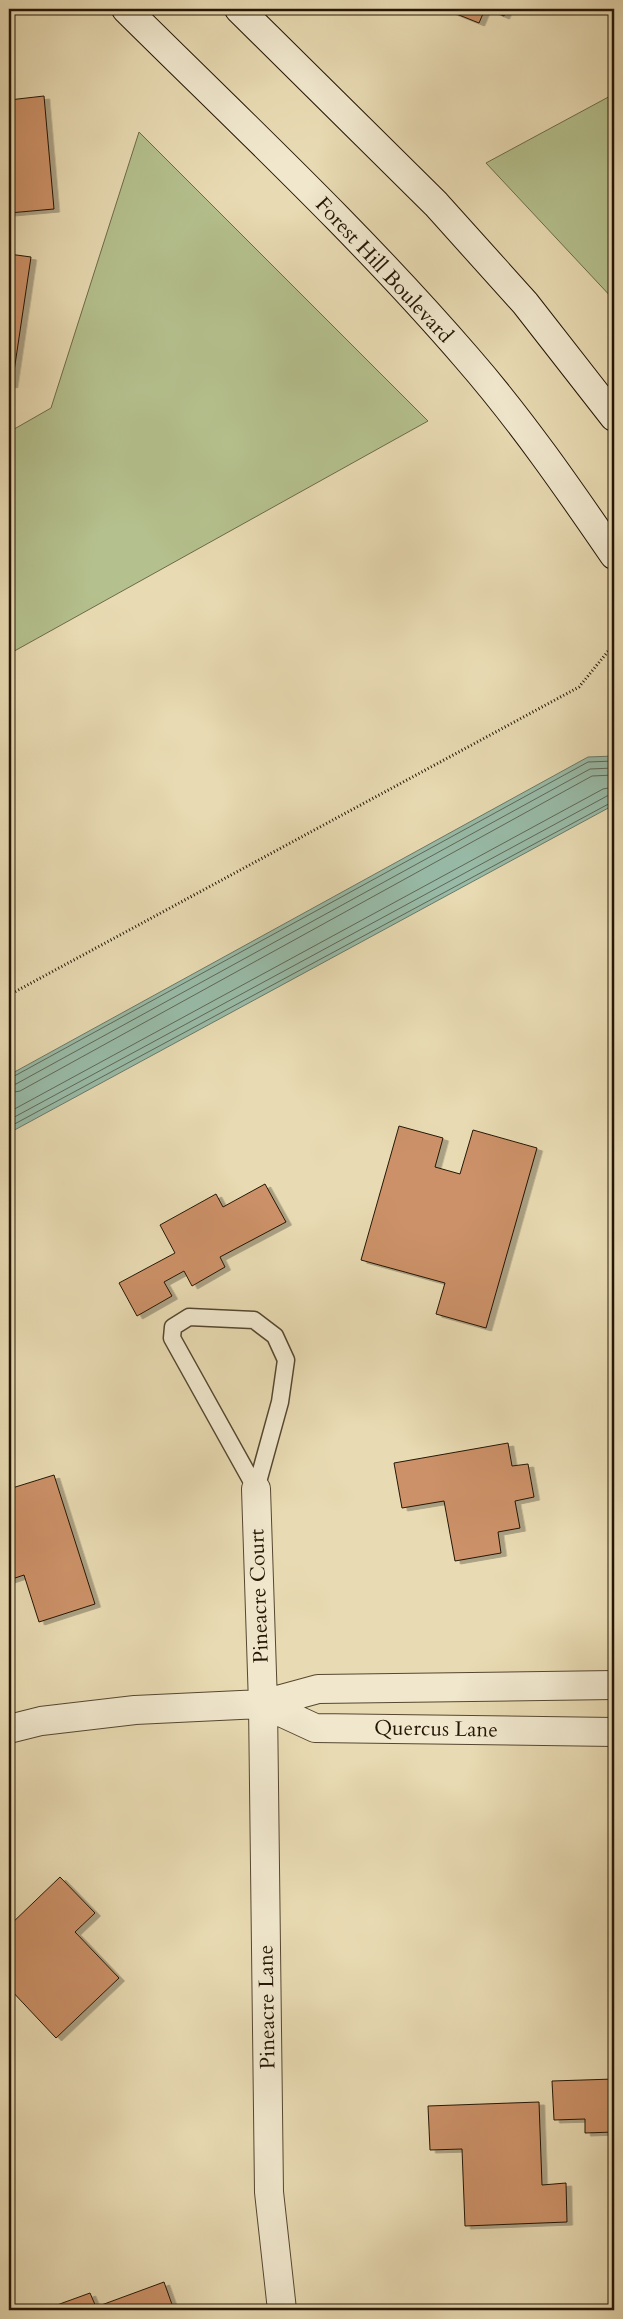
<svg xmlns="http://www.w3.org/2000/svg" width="623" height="2319" viewBox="0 0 623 2319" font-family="Cardo,serif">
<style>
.green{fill:#b4c08d;stroke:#6c6b49}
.water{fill:#98bba8;stroke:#6a7967}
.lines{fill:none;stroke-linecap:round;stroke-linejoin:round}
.shore{stroke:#5e6856;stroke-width:1}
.building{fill:#cc9167;stroke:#241605;filter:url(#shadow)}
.lane-casing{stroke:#554730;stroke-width:19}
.street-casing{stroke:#554730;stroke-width:30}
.secondary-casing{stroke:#241605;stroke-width:30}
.path{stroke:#241605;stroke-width:3;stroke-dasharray:1 2.5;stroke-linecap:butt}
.lane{stroke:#f0e7cd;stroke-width:16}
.street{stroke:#f0e7cd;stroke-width:28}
.secondary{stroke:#f0e7cd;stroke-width:28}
.labels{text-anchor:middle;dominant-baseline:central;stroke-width:4;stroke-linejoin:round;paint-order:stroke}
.street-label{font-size:21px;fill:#241605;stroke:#f0e7cd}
</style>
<defs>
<filter id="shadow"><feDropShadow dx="5.5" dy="3" stdDeviation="0" flood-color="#0004"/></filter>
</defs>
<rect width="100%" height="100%" fill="#e8dab2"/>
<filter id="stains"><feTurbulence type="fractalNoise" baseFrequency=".004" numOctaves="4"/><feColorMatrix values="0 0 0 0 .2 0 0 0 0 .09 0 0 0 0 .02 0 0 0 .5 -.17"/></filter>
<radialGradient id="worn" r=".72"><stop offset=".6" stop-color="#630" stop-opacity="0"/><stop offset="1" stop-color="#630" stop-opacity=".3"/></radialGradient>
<path class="green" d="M614,94V300L486,163Z
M139,132L428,421L9,654V432L51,408Z"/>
<path class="water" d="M614,756V802L612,806L9,1133V1075L588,757Z"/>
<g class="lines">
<path class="shore" d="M9,1079L588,762L614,761
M9,1085L16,1084L590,769L614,768
M9,1093L20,1091L592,776L614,775
M9,1112L603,789L614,787
M9,1120L607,796L614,794
M9,1127L614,801"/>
</g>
<path class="building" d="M444,9H485L479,23Z
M487,9H507L504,16Z
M44,96L54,209L9,213V100Z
M9,254L31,257L12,385L9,384Z
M399,1126L443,1138L435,1167L460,1174L473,1130L537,1148L486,1328L436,1314L445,1283L361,1260Z
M265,1184L286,1222L220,1257L225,1267L192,1286L184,1271L164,1282L172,1296L137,1316L119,1283L175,1253L160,1225L216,1194L223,1207Z
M508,1443L512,1466L528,1464L534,1497L515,1501L520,1528L498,1532L501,1553L455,1561L444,1501L402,1508L394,1463Z
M54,1475L95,1604L39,1622L24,1575L9,1580V1489Z
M60,1877L95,1913L75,1932L119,1978L56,2038L9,1988V1926Z
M614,2079V2132L585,2133V2119L554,2120L552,2081Z
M539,2102L542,2185L566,2183L567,2222L465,2226L462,2149L430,2150L428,2106Z
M164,2282L174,2310H59L57,2305L90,2293L96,2307Z"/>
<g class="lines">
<g class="lane-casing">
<path id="lane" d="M189,1317L254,1320L275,1336L286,1360L280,1402L256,1489L172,1338L173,1327Z"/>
</g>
<g class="street-casing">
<path id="street" d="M256,1489L263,1704L269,2192L282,2310
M263,1704L315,1728L614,1732
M9,1729L41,1721L135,1710L263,1704L318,1689L614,1685"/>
</g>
<g class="secondary-casing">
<path id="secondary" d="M126,9C241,123 361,235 467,358C521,420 568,488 614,555
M239,9L436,204L525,303L614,417"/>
</g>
<path class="path" d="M9,995L579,687L614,644"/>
<use href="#lane" class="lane"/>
<use href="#street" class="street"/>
<use href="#secondary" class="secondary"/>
</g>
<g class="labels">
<g class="street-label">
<text transform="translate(384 270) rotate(47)">Forest Hill Boulevard</text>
<text transform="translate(259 1596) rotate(-92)">Pineacre Court</text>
<text transform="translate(436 1729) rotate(1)">Quercus Lane</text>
<text transform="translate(267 2007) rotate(-91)">Pineacre Lane</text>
</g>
</g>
<rect width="623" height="2319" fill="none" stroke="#e8dab2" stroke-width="30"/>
<rect x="10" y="10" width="603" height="2299" fill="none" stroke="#241605" stroke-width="2.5"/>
<rect x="15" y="15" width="593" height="2289" fill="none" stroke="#241605"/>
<rect width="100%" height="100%" filter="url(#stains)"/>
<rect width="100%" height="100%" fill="url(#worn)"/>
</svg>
